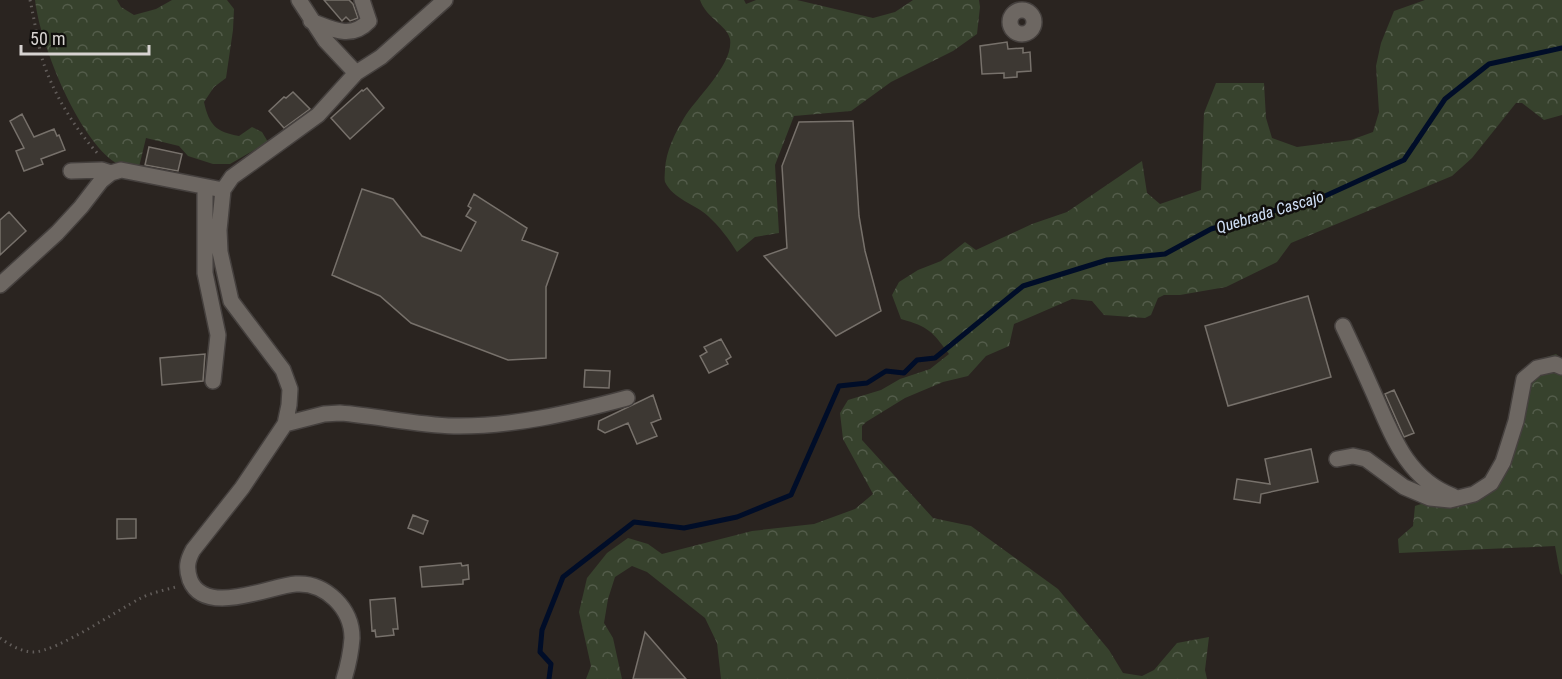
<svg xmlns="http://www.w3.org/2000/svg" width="1562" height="679" viewBox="0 0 1562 679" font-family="'Roboto Condensed',sans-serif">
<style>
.forest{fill:url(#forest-crowns)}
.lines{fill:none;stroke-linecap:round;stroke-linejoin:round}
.stream{stroke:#000d28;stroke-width:5}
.building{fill:#3d3833;stroke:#77716b;stroke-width:1.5}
.minor-casing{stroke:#45403e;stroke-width:18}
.path{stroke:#625d5a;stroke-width:3;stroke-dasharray:1.5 4.5;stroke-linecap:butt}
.minor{stroke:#6d6762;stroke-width:15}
.labels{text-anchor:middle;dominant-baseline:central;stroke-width:5;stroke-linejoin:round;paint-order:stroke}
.water-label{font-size:16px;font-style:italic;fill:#d1e1f8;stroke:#100e0c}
</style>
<defs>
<pattern id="forest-crowns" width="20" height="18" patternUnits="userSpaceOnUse" patternTransform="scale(1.5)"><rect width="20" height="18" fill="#37422d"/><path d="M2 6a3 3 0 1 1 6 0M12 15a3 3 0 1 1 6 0" fill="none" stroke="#535c4a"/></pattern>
</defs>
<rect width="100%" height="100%" fill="#2a2420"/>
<path class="forest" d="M35,0H117L121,7L134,15L156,9L172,0H227L234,9L233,30L226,78L214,87L204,102C209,125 216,132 239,136L252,127L262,132L268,142L230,164H213L188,156L179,146L146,138L139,167C132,166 122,166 116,163C78,139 40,44 35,0Z
M700,0H744L746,4L756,0H797L873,18L895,12L913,0H979L980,7L977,34L953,51L891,82L851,111L794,116L775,165L779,233L755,237L737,252C729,239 719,226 708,216C695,204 673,199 665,182C664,178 665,173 665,169C666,151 675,133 684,118C696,98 734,64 730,39C727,25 706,18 700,0Z
M1425,0H1562V115L1544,120L1522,103H1516L1472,158L1452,176L1291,243L1277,262L1226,287L1180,295H1164L1158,298L1151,315L1145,318L1104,315L1092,301L1072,299L1014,324L1009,346L986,356L968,376L943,382L905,398L866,422L862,426V440L933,518L971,526L1058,589L1109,650L1123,673L1142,676L1154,670L1177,643L1209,637L1205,670L1207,679H721L717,643L705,618L647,572L632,566L615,577L608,599L604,623L613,638L622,679H586L591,666L579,612L587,578L607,553L628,538L648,544L662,554L752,531L814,524L855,509L873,494L843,439L840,413L848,400L881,390L900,379L930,369L949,354C932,331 929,327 901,319L892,295L899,282L918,270L941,261L965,242L976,250L1032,224L1067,212L1142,161L1147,193L1160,204L1201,190L1204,113L1216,83H1264L1266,118L1272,138L1297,147L1351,140L1373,132L1379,112L1376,66L1381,43L1394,11Z
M1556,354L1562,359V575L1560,573L1555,546L1399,553L1398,539L1413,526L1415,506C1430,501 1458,495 1472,487C1503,470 1521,398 1532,365L1537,360Z"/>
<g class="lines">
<path class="stream" d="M549,679L551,664L540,652L542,630L563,577L634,522L684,528L737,517L791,495L839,386L867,383L886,371L904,373L917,360L935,358L1023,286L1107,260L1165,254L1211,229L1325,196L1404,160L1445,99L1489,64L1562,48"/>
</g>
<path class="building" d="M324,0H349L353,4L358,18L350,21L346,17L342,21Z
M1007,42L1008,49L1023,48V53L1030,52L1031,71L1017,72V77L1004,78V73L982,74L980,46Z
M367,88L384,108L350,139L331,118L362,90L363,91Z
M293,92L310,109L284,128L269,111L284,97L286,98Z
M22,114L34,137L54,129L57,136L59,135L65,150L41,159L43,164L24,171L16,151L24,148L10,121Z
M853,121L859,216L865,251L881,311L836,336L764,256L787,248L782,166L799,122Z
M149,147L182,154L178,171L145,165Z
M362,189L393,199L422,236L461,251L476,222L466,216L471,208L468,206L474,194L527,228L522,240L558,253L546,287V358L508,360L411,323L380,296L332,275Z
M9,212L26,231L0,255V220Z
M1308,296L1331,377L1228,406L1205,326Z
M721,339L731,357L726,360L728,364L709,373L700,356L707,352L704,347Z
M205,354L203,381L162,385L160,358Z
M585,370L610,371L609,388L584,387Z
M1394,390L1414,433L1404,437L1385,394Z
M653,395L661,419L651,423L657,436L637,444L628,423L605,433L598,429L599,421Z
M1311,449L1318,482L1261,494L1260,503L1234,499L1237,479L1270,484L1265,459Z
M413,515L428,521L423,534L408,528Z
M117,519H136V538L117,539Z
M461,563L462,566L468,565L469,579L463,580V584L422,587L420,567Z
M395,598L398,629H393L394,635L376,637L375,630L372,631L370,600Z
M645,632L686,679H633Z"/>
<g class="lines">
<g class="minor-casing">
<path id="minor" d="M299,0L325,40L356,73
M1010 22a12 12 0 1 1 24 0a12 12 0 1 1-24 0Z
M311,21C332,29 351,40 369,21L362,0
M71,171L102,170L111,173
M205,187V273L218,335L213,381
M0,285L57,233L81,207L101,181L111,173L121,170L223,190
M1343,326C1354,349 1364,371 1374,394C1392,435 1407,479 1453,496
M285,424L324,414L340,413C378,416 416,425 454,426C512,427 571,413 627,398
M1337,459L1353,456L1366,459L1404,487L1430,498L1450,500L1474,494L1491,483L1503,462L1516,421L1524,379L1537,368L1555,364L1562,367
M344,679C348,666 351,652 352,638C352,609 326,582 296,584C269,586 205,617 190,580C186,568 187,561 193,550L242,488L285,424L289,405L290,389L283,370L231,301L220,252L219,230L223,190L232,177L318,115L356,73L381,57L445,0"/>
</g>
<path class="path" d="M30,0C34,18 37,37 41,55C51,90 74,128 99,155
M0,638C10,645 21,652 34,652C58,651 116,611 141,598C151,593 164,590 176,587"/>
<use href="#minor" class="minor"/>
</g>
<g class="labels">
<g class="water-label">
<text transform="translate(1270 212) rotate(-17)">Quebrada Cascajo</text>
</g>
</g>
<path d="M21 45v9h128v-9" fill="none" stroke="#d7d3d1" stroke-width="3"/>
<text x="30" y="45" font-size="18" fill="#d7d3d1" stroke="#100e0c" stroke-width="4.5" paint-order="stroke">50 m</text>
</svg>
